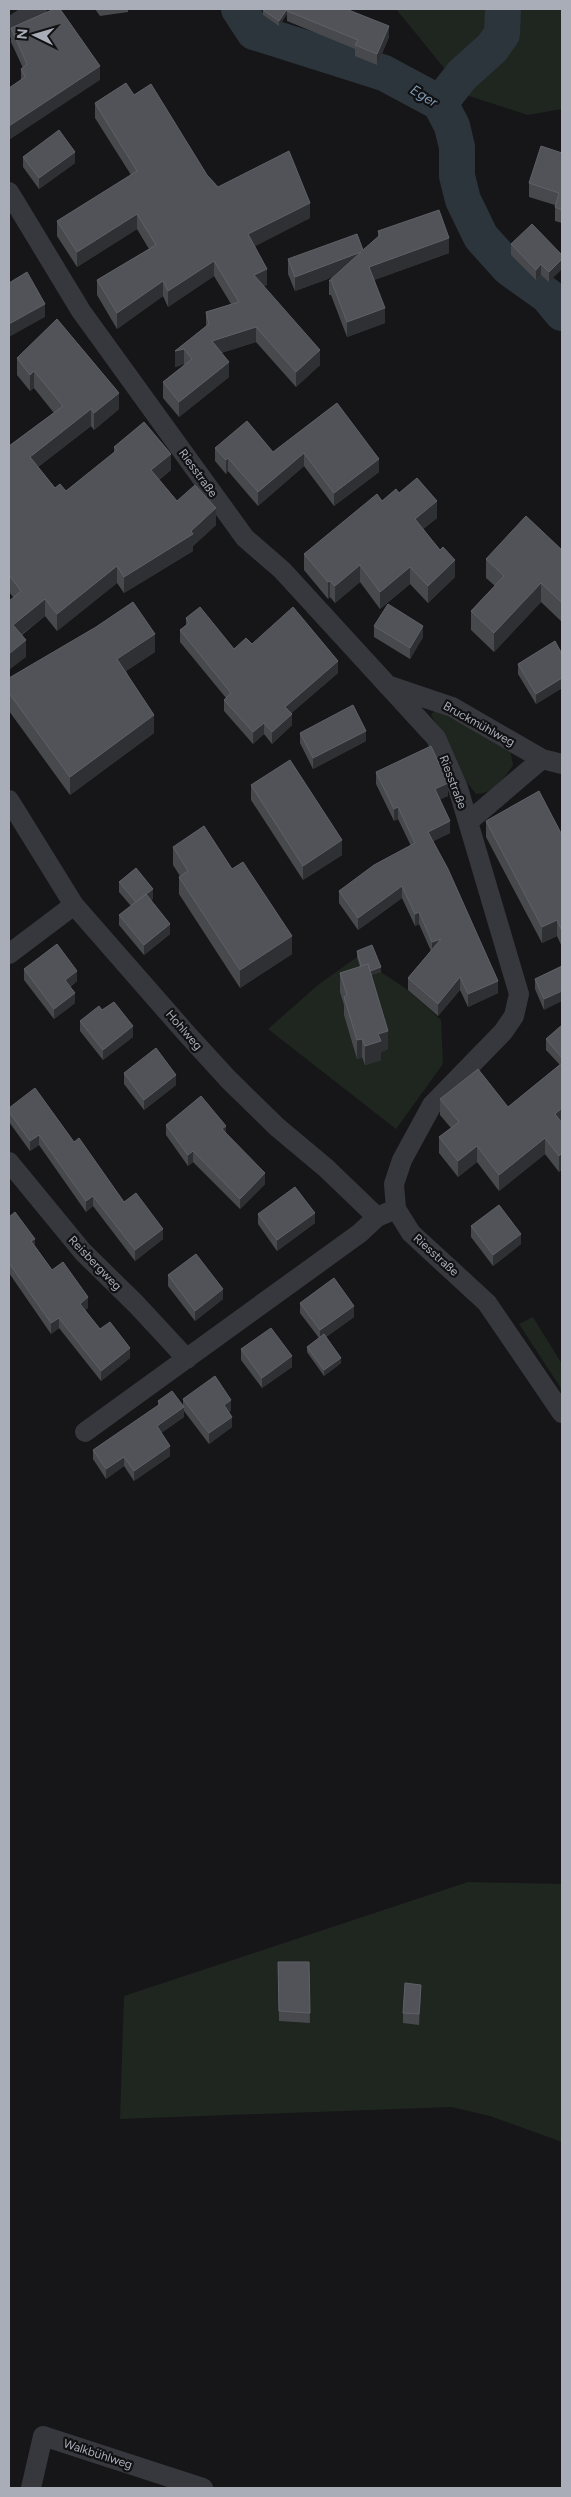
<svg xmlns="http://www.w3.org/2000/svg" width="571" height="2497" viewBox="0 0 571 2497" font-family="Figtree,sans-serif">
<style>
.green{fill:#1e261f}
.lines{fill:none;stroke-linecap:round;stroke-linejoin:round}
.river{stroke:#2c353c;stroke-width:36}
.minor{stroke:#37383d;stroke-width:20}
.wall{fill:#47494d}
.shaded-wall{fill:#2f3033}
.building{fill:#525359;stroke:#5f6168}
.labels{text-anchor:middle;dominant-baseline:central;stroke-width:4.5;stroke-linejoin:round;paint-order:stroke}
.street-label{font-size:12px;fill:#a8adb8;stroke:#111113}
.water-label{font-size:14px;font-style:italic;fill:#7f9bb3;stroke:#111113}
</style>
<rect width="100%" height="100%" fill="#161618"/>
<path class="green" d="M396,9H562V109L528,115L466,95Z
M435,710L510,749L513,765C504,779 493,794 476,794L461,775L449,745L431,715Z
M357,957L363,978L381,972L408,990L441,1020L443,1064L396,1129L268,1029L318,985Z
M533,1317L562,1364V1390L519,1324Z
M468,1882L562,1884V2142L490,2116L451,2107L120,2119L124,1996Z"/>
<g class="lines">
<path class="river" d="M239,9L254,32L384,73L440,103L452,126L457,147V176L463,200L481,237L509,268L548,296L562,313
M440,103L462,75L492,48L502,34L503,9"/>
<path class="minor" d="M9,28L37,9
M9,192L81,311L245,538L282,570L436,738L458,788L519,994L514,1016L503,1032L432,1105L402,1160L394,1184L396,1209L411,1233L487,1303L562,1413
M387,685L452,707L542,759
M9,800L74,905L186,1033L228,1079L277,1127L326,1168L377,1217L396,1209
M468,822L542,759L562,764
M9,954L74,905
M9,1162L83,1252L136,1304L187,1359
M85,1432L360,1233L377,1217
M31,2488L43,2436L203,2488"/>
</g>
<path class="wall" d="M95,9H128V12L100,16Z
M346,9L389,37L377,65L355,56V49L287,21V14L279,26L263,15V10Z
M11,28L100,80H21V69L23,68L11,42Z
M134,95L218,187L310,218L254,246L267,285L263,286L320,365L296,387L256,342L221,353L229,377L179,417L163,398V382L185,365L184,364L175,367V351L206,326V312L231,304L214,276L168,307L163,296L117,329L97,295V280L149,249L137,229L77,267L57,236V221L131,175L95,118V103Z
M562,153V223L555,221V205L529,197V183Z
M23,157L75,163L39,189L23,167Z
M378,231L449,253L374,280L385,323L347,337L331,295H329V281L333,277L295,291L288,274V259L363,250L378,237Z
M511,244L562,255L549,282L541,275L536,280L511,255Z
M17,358L119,409L94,430L91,426L38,467L55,488L66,491L114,453V447L171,470L159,480L177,501L216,525L193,546V551L124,593L117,583L57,631L45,616L22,635L26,657L13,597L9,592V446L54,413L34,388L30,391L17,375Z
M337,403L379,472L334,506L304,466L258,506L228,471L226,474L215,461V448L273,452Z
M399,493L437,518L423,529L455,577L428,603L410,584L380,609L360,582L335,603L330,597L328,599L304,570V554L382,501Z
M562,550V622L541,602L494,652L471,630V611L495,586L486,578V559Z
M186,618L234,649L252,644L338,673L291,713L292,725L272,744L264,734L253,744L224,711V700L226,698L180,642V630L186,626Z
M374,626L423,637L410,659L374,637Z
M155,652L126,671L154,733L70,795L9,711V678Z
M562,654V688L536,704L518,674V664Z
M300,733L366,741L313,769L300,743Z
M376,772L448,796L440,799L450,833L433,841L498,993L468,1007L460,990L438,1016L408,990V978L431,951L419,924L415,926L402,898L358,930L339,903V891L411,846L398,819L394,821L376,784Z
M251,785L342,855L303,880L251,800Z
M486,821L562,835V947L557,936L542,943L486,837Z
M173,847L232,869L292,954L240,988L179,894V877L180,876L173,865Z
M119,882L153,899L151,900L170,934L144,955L119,925V915L131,906L119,892Z
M357,951L381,972L371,975L388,1049L381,1052V1060L365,1065L362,1057L357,1059L344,1015V1005L340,992V973L360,967L357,957Z
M562,966L544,1010L535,989V979Z
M24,969L77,981L70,987L75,1003L54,1019L24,980Z
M102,1010L133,1037L103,1060L80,1031V1021Z
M562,1025V1169L559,1172L545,1154L499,1191L477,1162L458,1177L439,1153V1137L451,1128L440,1115V1099L508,1107L560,1065L546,1050V1039Z
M124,1073L176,1085L144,1110L124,1084Z
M9,1108L74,1142L124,1202L163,1239L135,1261L93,1206L86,1212L39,1145L30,1151L9,1122Z
M166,1125L226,1134L265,1184L240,1209L193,1162L188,1166L166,1135Z
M258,1214L315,1223L277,1251L258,1224Z
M9,1217L35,1246L52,1270L88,1308L85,1310L100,1329L130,1358L101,1381L59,1328L51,1334L9,1273Z
M471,1226L521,1244L493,1266L471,1237Z
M168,1275L223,1299L195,1321L168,1286Z
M300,1303L354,1317L326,1337L341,1363L324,1376L307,1352V1347L319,1338L300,1313Z
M241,1349L292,1367L262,1388L241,1360Z
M183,1399L231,1410L229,1412L232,1427L209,1444L184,1411V1417L161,1433L170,1456L134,1481L124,1466L106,1479L93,1459V1450L158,1406V1401L183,1405Z
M278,1962H309L310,2023L279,2021Z
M421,1995L419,2025L403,2023V2013Z"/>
<path class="shaded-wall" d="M287,9H288L287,11V14L279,26V21Z
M389,26V37L377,65V54Z
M100,66V80L9,140V126Z
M75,152V163L39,189V178Z
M310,203V218L248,250V234Z
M137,214V229L77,267V252Z
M449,238V253L369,282V267Z
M361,252V267L295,291V277Z
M562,259V269L549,282V272Z
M214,261V276L168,307V291Z
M541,264V275L536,280V270Z
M267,269V285L254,290V275Z
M163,281V296L117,329V313Z
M45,304V317L9,337V324Z
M385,308V323L347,337V322Z
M256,327V342L212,356V341Z
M184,349V364L175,367V351Z
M320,350V365L296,387V372Z
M229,362V377L179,417V402Z
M34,371V388L30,391V375Z
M119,393V409L94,430V413Z
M91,409V426L30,473V457Z
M304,453V466L258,506V492Z
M171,454V470L151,486V470Z
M228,458V471L226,474V460Z
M379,459V472L334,506V493Z
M437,501V518L415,536V519Z
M216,508V525L193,546V551L124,593V577L191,531Z
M455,560V577L428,603V586Z
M360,565V582L335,603V586Z
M117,566V583L57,631V614Z
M410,567V584L380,609V592Z
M330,581V597L328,599V582Z
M541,583V602L494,652V633Z
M45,599V616L13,641V625Z
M423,626V637L410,659V648Z
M155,634V652L117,677V659Z
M26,640V657L9,670V654Z
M338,661V673L285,719V707Z
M562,678V688L536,704V694Z
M292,714V725L272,744V732Z
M154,715V733L70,795V777Z
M264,723V734L253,744V732Z
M366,731V741L313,769V758Z
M448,783V796L435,802V789Z
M398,807V819L394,821V809Z
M450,821V833L428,844V832Z
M342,840V855L303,880V866Z
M402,886V898L358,930V918Z
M153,889V899L136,912V902Z
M419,912V924L415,926V914Z
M557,920V936L542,943V927Z
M170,924V934L144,955V945Z
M292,936V954L240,988V970Z
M441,939L432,954V942Z
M381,967V972L363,978V973Z
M77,971V981L65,990V980Z
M460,977V990L438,1016V1004Z
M498,981V993L468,1007V994Z
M562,991V1001L544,1010V999Z
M75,993V1003L54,1019V1009Z
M133,1026V1037L103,1060V1050Z
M388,1031V1049L381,1052V1060L365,1065V1046L378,1034Z
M362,1039V1057L357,1059V1040Z
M176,1075V1085L144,1110V1100Z
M562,1108V1124L555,1114Z
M226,1126V1136L222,1129Z
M39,1135V1145L30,1151V1141Z
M545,1138V1154L499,1191V1175Z
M477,1146V1162L458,1177V1161Z
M193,1151V1162L188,1166V1155Z
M562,1153V1169L559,1172V1156Z
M265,1173V1184L240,1209V1199Z
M93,1196V1206L86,1212V1201Z
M315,1213V1223L277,1251V1240Z
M163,1229V1239L135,1261V1250Z
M521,1234V1244L493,1266V1255Z
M35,1239V1249L31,1241Z
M223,1289V1299L195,1321V1311Z
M88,1297V1308L80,1314V1304Z
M354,1306V1317L320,1341V1330Z
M59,1318V1328L51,1334V1323Z
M130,1348V1358L101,1381V1371Z
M292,1356V1367L262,1388V1378Z
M341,1358V1363L324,1376V1370Z
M231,1400V1410L224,1415V1405Z
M184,1407V1417L157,1436V1426Z
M232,1417V1427L209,1444V1433Z
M170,1446V1456L134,1481V1471Z
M124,1457V1466L106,1479V1469Z
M421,1985V1995L419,2025V2014Z"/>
<path class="building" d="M54,9H60L100,66L9,126V88L25,77L21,69L27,64L11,28Z
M263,9H287L279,21L263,10Z
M287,9H346L389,26L377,54L355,45L358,40L287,11Z
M126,83L134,95L151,84L207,175L218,187L289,151L310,203L248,234L267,269L254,275L320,350L296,372L256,327L212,341L229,362L179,402L163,382L192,359L184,349L175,351L209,324L206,312L239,302L214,261L168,291L163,281L117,313L97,280L156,245L137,214L77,252L57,221L137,171L95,103Z
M59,130L75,152L39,178L23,157Z
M541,146L562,153V210L555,207L559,193L529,183Z
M439,210L449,238L369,267L385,308L347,322L331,280L329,281L361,252L295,277L288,259L357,234L363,250L380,235L378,231Z
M532,224L562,255V259L549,272L541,264L536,270L511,244Z
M27,272L45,304L9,324V283Z
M57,319L119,393L94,413L91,409L30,457L55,488L60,484L66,491L117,450L114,447L144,422L171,454L151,470L177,501L195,485L216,508L191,531L193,534L124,577L117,566L57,614L45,599L13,625L26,640L9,654V601L21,591L9,575V446L63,406L34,371L30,375L17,358Z
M337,403L379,459L334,493L304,453L258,492L228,458L226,460L215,448L247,421L273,452Z
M417,478L437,501L415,519L440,550L443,547L455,560L428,586L410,567L380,592L360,565L335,586L330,581L328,582L304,554L377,494L382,501L396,489L399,493Z
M526,516L562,550V603L541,583L494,633L471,611L504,576L486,559Z
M133,602L155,634L117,659L154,715L70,777L9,693V678L96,627Z
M388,604L423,626L410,648L374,626Z
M200,607L234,649L246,638L252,644L293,607L338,661L285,707L292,714L272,732L264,723L253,732L224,700L231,693L180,630L189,623L186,618Z
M555,641L562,654V678L536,694L518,664Z
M353,705L366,731L313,758L300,733Z
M431,746L448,783L435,789L450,821L428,832L448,869L498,981L468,994L460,977L438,1004L408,978L441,939L432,942L419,912L415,914L402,886L358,918L339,891L374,865L415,843L398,807L394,809L376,772Z
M290,760L342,840L303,866L251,785Z
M539,791L562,835V931L557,920L542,927L486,821Z
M204,826L232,869L243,862L292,936L240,970L179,877L188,871L173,847Z
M136,868L153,889L136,902L119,882Z
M146,894L170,924L144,945L119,915Z
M57,944L77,971L65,980L75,993L54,1009L24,969Z
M372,945L381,967L370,971L368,964L361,966L357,951Z
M368,964L388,1031L378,1034L381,1041L365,1046L362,1039L357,1040L344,997L347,995L340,973Z
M562,966V991L544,999L535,979Z
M114,1002L133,1026L103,1050L80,1021L99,1006L102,1010Z
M562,1025V1058L546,1039Z
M156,1048L176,1075L144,1100L124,1073Z
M562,1063V1108L555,1114L562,1123V1153L559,1156L545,1138L499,1175L477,1146L458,1161L439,1137L459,1122L440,1099L478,1069L508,1107Z
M35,1088L74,1142L79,1138L124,1202L136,1193L163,1229L135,1250L93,1196L86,1201L39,1135L30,1141L9,1112V1108Z
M201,1096L226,1126L222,1129L265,1173L240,1199L193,1151L188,1155L166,1125Z
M295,1187L315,1213L277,1240L258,1214Z
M499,1205L521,1234L493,1255L471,1226Z
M15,1212L35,1239L31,1241L52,1270L63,1262L88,1297L80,1304L100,1329L110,1322L130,1348L101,1371L59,1318L51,1323L9,1263V1217Z
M196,1254L223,1289L195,1311L168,1275Z
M334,1278L354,1306L320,1330L300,1303Z
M271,1328L292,1356L262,1378L241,1349Z
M324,1334L341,1358L324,1370L307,1347Z
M215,1376L231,1400L224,1405L232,1417L209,1433L183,1399Z
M172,1391L184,1407L157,1426L170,1446L134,1471L124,1457L106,1469L93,1450L160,1404L158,1401Z
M278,1962H309L310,2013L279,2011Z
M405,1983L421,1985L419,2014L403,2013Z"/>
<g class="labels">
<g class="street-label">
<text transform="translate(198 473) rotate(54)">Riesstraße</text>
<text transform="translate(479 724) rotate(29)">Bruckmühlweg</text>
<text transform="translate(453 782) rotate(69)">Riesstraße</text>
<text transform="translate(184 1030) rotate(49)">Hohlweg</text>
<text transform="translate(436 1255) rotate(42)">Riesstraße</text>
<text transform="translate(95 1263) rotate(46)">Reisbergweg</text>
<text transform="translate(98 2454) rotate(18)">Walkbühlweg</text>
</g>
<g class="water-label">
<text transform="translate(424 96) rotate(32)">Eger</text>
</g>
</g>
<rect width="571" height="2497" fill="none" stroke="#a8adb8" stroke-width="20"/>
<g transform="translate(35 35) rotate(275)" stroke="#111113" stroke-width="4" paint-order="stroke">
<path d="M0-4L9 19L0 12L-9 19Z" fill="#a8adb8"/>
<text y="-8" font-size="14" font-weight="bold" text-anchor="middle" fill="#a8adb8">N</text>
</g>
</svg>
